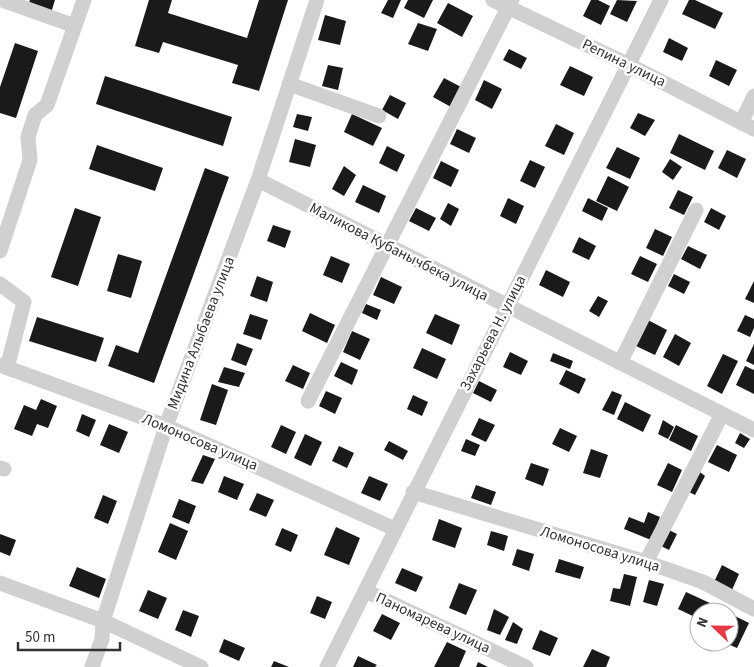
<svg xmlns="http://www.w3.org/2000/svg" width="754" height="667" viewBox="0 0 754 667" font-family="'Source Sans 3',sans-serif">
<style>
.building{fill:#1a1a1a}
.lines{fill:none;stroke-linecap:round;stroke-linejoin:round}
.minor{stroke:#d0d0d0;stroke-width:15}
.labels{text-anchor:middle;dominant-baseline:central;stroke-width:5;stroke-linejoin:round;paint-order:stroke}
.street-label{font-size:15px;fill:#333;stroke:#fff}
</style>
<rect width="100%" height="100%" fill="#fff"/>
<path class="building" d="M30,0H55L51,13L28,5Z
M149,0H172L168,13L247,38L259,0H288L259,91L232,83L238,65L163,42L159,53L135,46Z
M388,0H401L393,18L381,13Z
M408,0H433L424,18L404,8Z
M591,0H598L610,6L601,25L583,16Z
M617,0L637,1L627,22L610,14Z
M689,0H695L723,13L715,29L682,14Z
M448,3L473,16L462,37L437,23Z
M325,15L346,21L340,45L318,40Z
M418,23L437,29L428,51L408,44Z
M669,38L688,48L682,61L663,52Z
M15,43L38,51L16,118L0,113V87Z
M509,49L527,58L521,69L503,60Z
M716,60L737,70L729,86L709,76Z
M328,65L343,68L338,90L322,86Z
M570,66L593,77L584,96L560,85Z
M105,76L232,117L223,146L96,104Z
M444,78L461,87L451,107L433,97Z
M484,80L502,89L492,109L475,100Z
M390,95L406,103L398,119L382,110Z
M638,113L655,120L645,136L630,128Z
M297,114L312,117L308,131L293,127Z
M352,114L382,128L373,146L344,132Z
M556,124L574,133L564,155L545,146Z
M457,129L476,138L469,153L450,144Z
M679,134L714,151L705,170L670,153Z
M295,139L316,145L310,167L289,162Z
M97,145L163,168L155,191L89,169Z
M387,146L405,155L397,172L379,163Z
M617,147L640,158L630,179L606,168Z
M727,150L746,159L737,178L718,168Z
M670,159L682,167L673,180L662,172Z
M530,160L545,167L535,188L520,181Z
M441,161L459,170L451,187L433,178Z
M344,166L356,175L344,196L332,189Z
M205,168L229,177L154,383L108,366L116,345L138,353Z
M608,176L629,187L617,211L596,201Z
M363,185L386,196L379,213L355,202Z
M678,190L693,197L684,215L669,208Z
M508,198L524,206L516,224L500,216Z
M588,198L608,208L602,221L582,211Z
M448,203L459,209L451,226L440,219Z
M75,208L101,217L78,286L51,277Z
M416,208L436,218L429,231L409,221Z
M711,208L726,216L719,230L704,222Z
M273,225L291,231L285,248L267,241Z
M655,229L672,237L663,256L646,248Z
M579,237L596,246L589,260L572,252Z
M688,246L707,255L700,269L681,259Z
M118,254L142,261L131,298L107,291Z
M331,256L350,264L342,283L323,275Z
M640,256L657,264L648,282L631,274Z
M546,270L570,282L563,297L539,285Z
M674,274L690,282L684,294L668,286Z
M257,276L273,282L267,302L250,296Z
M381,277L402,287L394,304L373,295Z
M754,281V303L745,299Z
M598,296L608,301L599,317L589,311Z
M366,304L381,310L377,320L362,313Z
M310,313L335,325L327,343L302,331Z
M250,314L268,320L261,340L243,334Z
M435,314L460,325L452,345L426,333Z
M745,315L754,319V328L750,337L737,331Z
M37,317L104,338L96,362L29,341Z
M648,320L667,330L655,355L636,346Z
M352,331L370,339L360,360L343,352Z
M675,334L691,343L679,366L663,357Z
M237,343L253,349L246,366L231,360Z
M754,344V365L746,361Z
M422,348L446,359L437,379L413,368Z
M510,352L528,361L521,375L503,367Z
M553,353L573,361L570,369L550,361Z
M723,354L738,361L722,394L707,386Z
M341,362L358,370L352,385L334,376Z
M293,365L310,373L303,389L285,381Z
M745,366L754,370V394L736,385Z
M224,367L245,373L239,387L218,382Z
M566,370L586,379L579,394L559,384Z
M479,381L497,390L491,402L473,393Z
M212,384L228,390L216,425L200,420Z
M326,391L342,398L335,414L319,406Z
M612,391L622,395L614,415L602,410Z
M413,395L428,402L422,416L407,409Z
M41,399L57,406L48,428L37,424L32,436L14,429L24,405L36,410Z
M625,402L651,415L643,432L617,419Z
M82,414L96,420L89,437L76,431Z
M479,418L495,425L486,442L471,435Z
M663,420L674,427L668,439L658,434Z
M109,424L128,432L119,453L100,445Z
M281,425L296,432L286,454L271,447Z
M676,425L698,436L691,451L669,440Z
M560,428L577,436L569,452L552,444Z
M740,433L750,439L744,448L735,443Z
M305,434L322,442L311,466L294,458Z
M466,439L480,445L475,456L461,451Z
M389,441L408,451L403,460L384,450Z
M717,445L737,455L729,472L708,462Z
M339,446L354,453L347,468L332,461Z
M591,449L608,455L600,478L583,473Z
M203,455L215,459L203,484L191,481Z
M531,463L549,469L543,486L525,479Z
M668,463L682,470L672,492L657,485Z
M696,469L705,476L695,495L685,490Z
M224,476L244,484L237,500L218,492Z
M369,476L388,484L380,501L361,493Z
M476,485L496,492L491,505L471,498Z
M257,493L274,500L266,517L249,510Z
M103,495L117,501L108,524L94,518Z
M179,499L196,506L189,524L172,517Z
M648,512L660,517L651,540L624,529L629,517L644,523Z
M439,519L462,528L455,548L432,540Z
M170,523L188,531L176,560L158,552Z
M336,527L360,538L349,565L324,555Z
M282,528L298,535L291,552L275,545Z
M665,528L677,534L669,550L657,544Z
M491,531L508,536L504,551L487,545Z
M0,534L16,540L10,556L0,552Z
M517,549L534,554L529,571L512,565Z
M559,559L584,567L580,579L555,572Z
M722,565L739,574L732,590L714,582Z
M77,567L106,579L99,598L69,586Z
M402,568L423,577L416,592L395,583Z
M624,574L637,577L630,606L610,601L613,588L620,589Z
M649,580L664,584L657,606L643,602Z
M459,583L477,590L466,615L449,608Z
M148,590L167,598L158,619L139,611Z
M686,592L712,604L709,612H699V619L678,609Z
M317,596L332,602L325,619L310,613Z
M494,609L509,617L500,635L487,630Z
M183,610L199,616L191,637L175,630Z
M729,613L749,623L737,648L723,642H729Z
M382,614L400,623L391,640L373,631Z
M513,622L523,629L517,644L505,640Z
M540,630L558,638L550,656L532,649Z
M224,639L245,648L239,661L219,652Z
M447,642L466,651L459,667H434Z
M592,649L610,657L606,667H583Z
M358,656L377,665L375,667H353Z
M274,661L289,667H271Z
M478,662L488,667H476Z"/>
<g class="lines">
<path class="minor" d="M2,0L75,26
M493,0L627,64L754,129
M289,84L379,116
M741,123L754,96
M258,180L754,430
M0,251L30,160L28,137L35,115L47,105L84,0
M0,284L24,302L7,368
M620,363L696,210
M0,365L166,426L395,529
M308,401L512,0
M0,468L4,469
M413,492L646,562L703,582L754,609
M646,562L722,414
M0,583L103,621L201,667
M366,591L526,667
M92,667L102,639L103,621L166,426L258,180L317,0
M327,667L661,0"/>
</g>
<g class="labels">
<g class="street-label">
<text transform="translate(624 63) rotate(26)">Репина улица</text>
<text transform="translate(399 252) rotate(27)">Маликова Кубанычбека улица</text>
<text transform="translate(201 333) rotate(-69)">Мидина Алыбаева улица</text>
<text transform="translate(493 333) rotate(-63)">Захарьева Н. улица</text>
<text transform="translate(200 442) rotate(23)">Ломоносова улица</text>
<text transform="translate(600 549) rotate(17)">Ломоносова улица</text>
<text transform="translate(433 623) rotate(25)">Паномарева улица</text>
</g>
</g>
<g transform="translate(714 627) rotate(292)"><circle r="24" fill="#ffffff" stroke="#adadad"/>
<path d="M0-4L9 19L0 12L-9 19Z" fill="#e63946"/>
<text y="-8" font-size="14" font-weight="bold" text-anchor="middle" fill="#333333">N</text>
</g>
<path d="M18 642v8h102v-8" fill="none" stroke="#333333" stroke-width="2.5"/>
<text x="25" y="642" font-size="15" fill="#333333" stroke="#ffffff" stroke-width="4" paint-order="stroke">50 m</text>
</svg>
